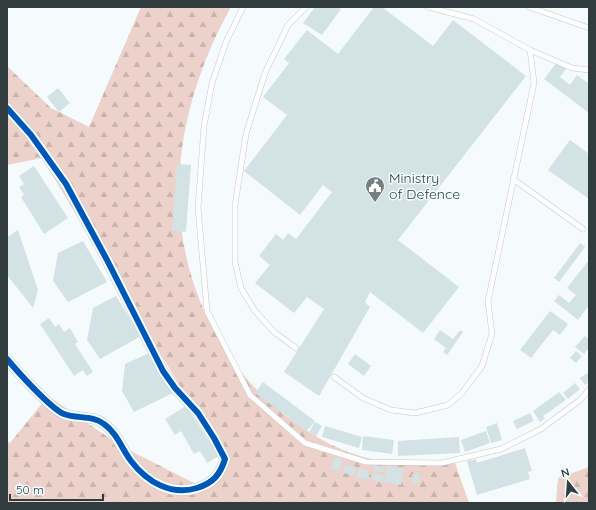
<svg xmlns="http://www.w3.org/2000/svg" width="596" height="510" viewBox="0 0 596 510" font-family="Quicksand,sans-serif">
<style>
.forest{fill:url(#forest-firs)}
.building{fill:#d3e2e4}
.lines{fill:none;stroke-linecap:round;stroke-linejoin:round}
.service-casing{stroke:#c1caca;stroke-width:6}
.minor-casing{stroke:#c1caca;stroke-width:11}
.service{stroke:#fefeff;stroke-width:5}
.minor{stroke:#fefeff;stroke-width:10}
.cycleway-casing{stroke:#f2feff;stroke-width:8}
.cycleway{stroke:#0057b8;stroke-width:6}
.labels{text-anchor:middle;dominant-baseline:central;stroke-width:3;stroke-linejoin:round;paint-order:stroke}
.poi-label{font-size:14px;fill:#303c3d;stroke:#f2feff;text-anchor:start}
</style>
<defs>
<pattern id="forest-firs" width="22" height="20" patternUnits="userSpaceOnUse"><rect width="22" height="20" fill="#ecd2ca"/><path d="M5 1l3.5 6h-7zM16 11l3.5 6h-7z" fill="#cbb5ae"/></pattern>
</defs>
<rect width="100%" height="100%" fill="#f5fbfc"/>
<path class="forest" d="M141,7H231C201,61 182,119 179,181C176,279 221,375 303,428C326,444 353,456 381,461C406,464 429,462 454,460L469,503H7V442L10,443L48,396L121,446L202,487L226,462L42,158L7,165V66L51,108L89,127Z
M589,467V503H556L558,478Z"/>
<path class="building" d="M315,7H338L341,9L322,35L303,23Z
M374,7H382L433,46L453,20L526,76L398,240L459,287L423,333L370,292L365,302L370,307L319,396L284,372L324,309L307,297L294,313L255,283L270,265L259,256L276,234L283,240L288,233L296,239L332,192L323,185L300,215L244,171L287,115L263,97L289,63L284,59L307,30L338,54Z
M557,62L566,69L560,77L570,85L577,75L589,84V113L544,79Z
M58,88L70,103L59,112L47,97Z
M570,140L589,154V199L548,170Z
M177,164L191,165L186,232L172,231Z
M34,166L68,218L44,234L21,197L24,195L19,187L24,184L19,176Z
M18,230L38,290L33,308L7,275L8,270L7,269V237Z
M83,241L107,282L68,302L53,281L58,253Z
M580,243L585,247L559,282L554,278Z
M589,260V305L578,320L554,301L559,295L569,303L576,295L567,288Z
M116,296L141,336L100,359L87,340L93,308Z
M550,311L568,324L560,335L553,330L531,358L520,350Z
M49,318L55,327L59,324L64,332L70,328L78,342L75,344L93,372L87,376L83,370L74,376L40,324Z
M440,330L453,339L460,330L463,332L447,355L443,352L446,348L434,339Z
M585,336L589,339V348L584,354L575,347Z
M576,351L582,356L576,363L570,358Z
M149,353L173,393L134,412L122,391L125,364Z
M355,354L371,366L364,376L348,364Z
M589,372V382L585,385L580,378Z
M263,382L315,421L307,431L255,393Z
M575,383L580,389L568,399L563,393Z
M559,392L566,400L543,416L545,418L540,422L533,411Z
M186,406L219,456L207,463L200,451L194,454L181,431L175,435L165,419Z
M530,413L534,421L517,429L513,421Z
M315,422L322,426L316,436L309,432Z
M497,423L502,440L491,443L486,427Z
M325,426L362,437L359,448L322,437Z
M486,431L490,443L465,452L461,440Z
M363,436L394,440L392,454L362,450Z
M459,437L460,453L398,456V441Z
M525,448L532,471L528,472L530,479L477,495L467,461L476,459L477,463Z
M335,457L343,460L339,471L331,469Z
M345,465L356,467L354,475L343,473Z
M375,465L385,467L384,472L374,470Z
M387,466L404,469L401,485L384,482Z
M358,468L370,471L368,480L356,477Z
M373,473L384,476L382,483L372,480Z
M419,473L420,483L413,484L412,474Z"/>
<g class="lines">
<g class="service-casing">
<path id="service" d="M243,7L226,42L212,83L204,126L198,208L207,311L250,395L305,443L366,462L442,463L501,449L541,429L580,400L589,390
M529,7L589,28
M530,50L572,68L589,70
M513,179L583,229
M296,348L274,332L255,311L241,288L235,262V205L246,134L265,73L288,25L306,7
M334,377L363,398L391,410L415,413L448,405L462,393L482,366L492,334L488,301L534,83L530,50L474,19L428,7"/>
</g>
<g class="minor-casing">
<path id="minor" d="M7,108L31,135L66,184L107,260L163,371L175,388L198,413L214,438L225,459C220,475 213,483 197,488C171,496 147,482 131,461C122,449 117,433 104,424C93,415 77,419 64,414C51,409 17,371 7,359"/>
</g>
<use href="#service" class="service"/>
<use href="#minor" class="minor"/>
<g class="cycleway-casing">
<path id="cycleway" d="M7,108L31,135L66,184L107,260L163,371L175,388L198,413L214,438L225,459C220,475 213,483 197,488C171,496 147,482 131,461C122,449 117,433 104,424C93,415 77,419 64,414C51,409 17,371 7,359"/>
</g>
<use href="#cycleway" class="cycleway"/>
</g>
<defs>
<g id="civic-pin" transform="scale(1)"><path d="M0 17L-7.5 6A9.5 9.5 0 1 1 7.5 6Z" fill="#757f80" stroke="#f2feff"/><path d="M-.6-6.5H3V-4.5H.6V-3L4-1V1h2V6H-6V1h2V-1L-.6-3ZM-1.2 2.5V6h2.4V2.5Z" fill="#fff"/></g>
</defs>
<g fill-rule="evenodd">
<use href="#civic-pin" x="375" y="186"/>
</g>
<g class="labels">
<g class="poi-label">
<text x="389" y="178">Ministry<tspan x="389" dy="16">of Defence</tspan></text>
</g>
</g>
<rect width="596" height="510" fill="none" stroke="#303c3d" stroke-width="16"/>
<g transform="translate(568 482) rotate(343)" stroke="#f2feff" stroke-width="3" paint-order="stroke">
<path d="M0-3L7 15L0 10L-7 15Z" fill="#303c3d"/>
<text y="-6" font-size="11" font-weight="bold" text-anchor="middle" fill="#303c3d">N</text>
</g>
<path d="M10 494v6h93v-6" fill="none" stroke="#303c3d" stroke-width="2"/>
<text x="16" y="494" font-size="12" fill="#303c3d" stroke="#f2feff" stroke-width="3" paint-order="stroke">50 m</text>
</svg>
